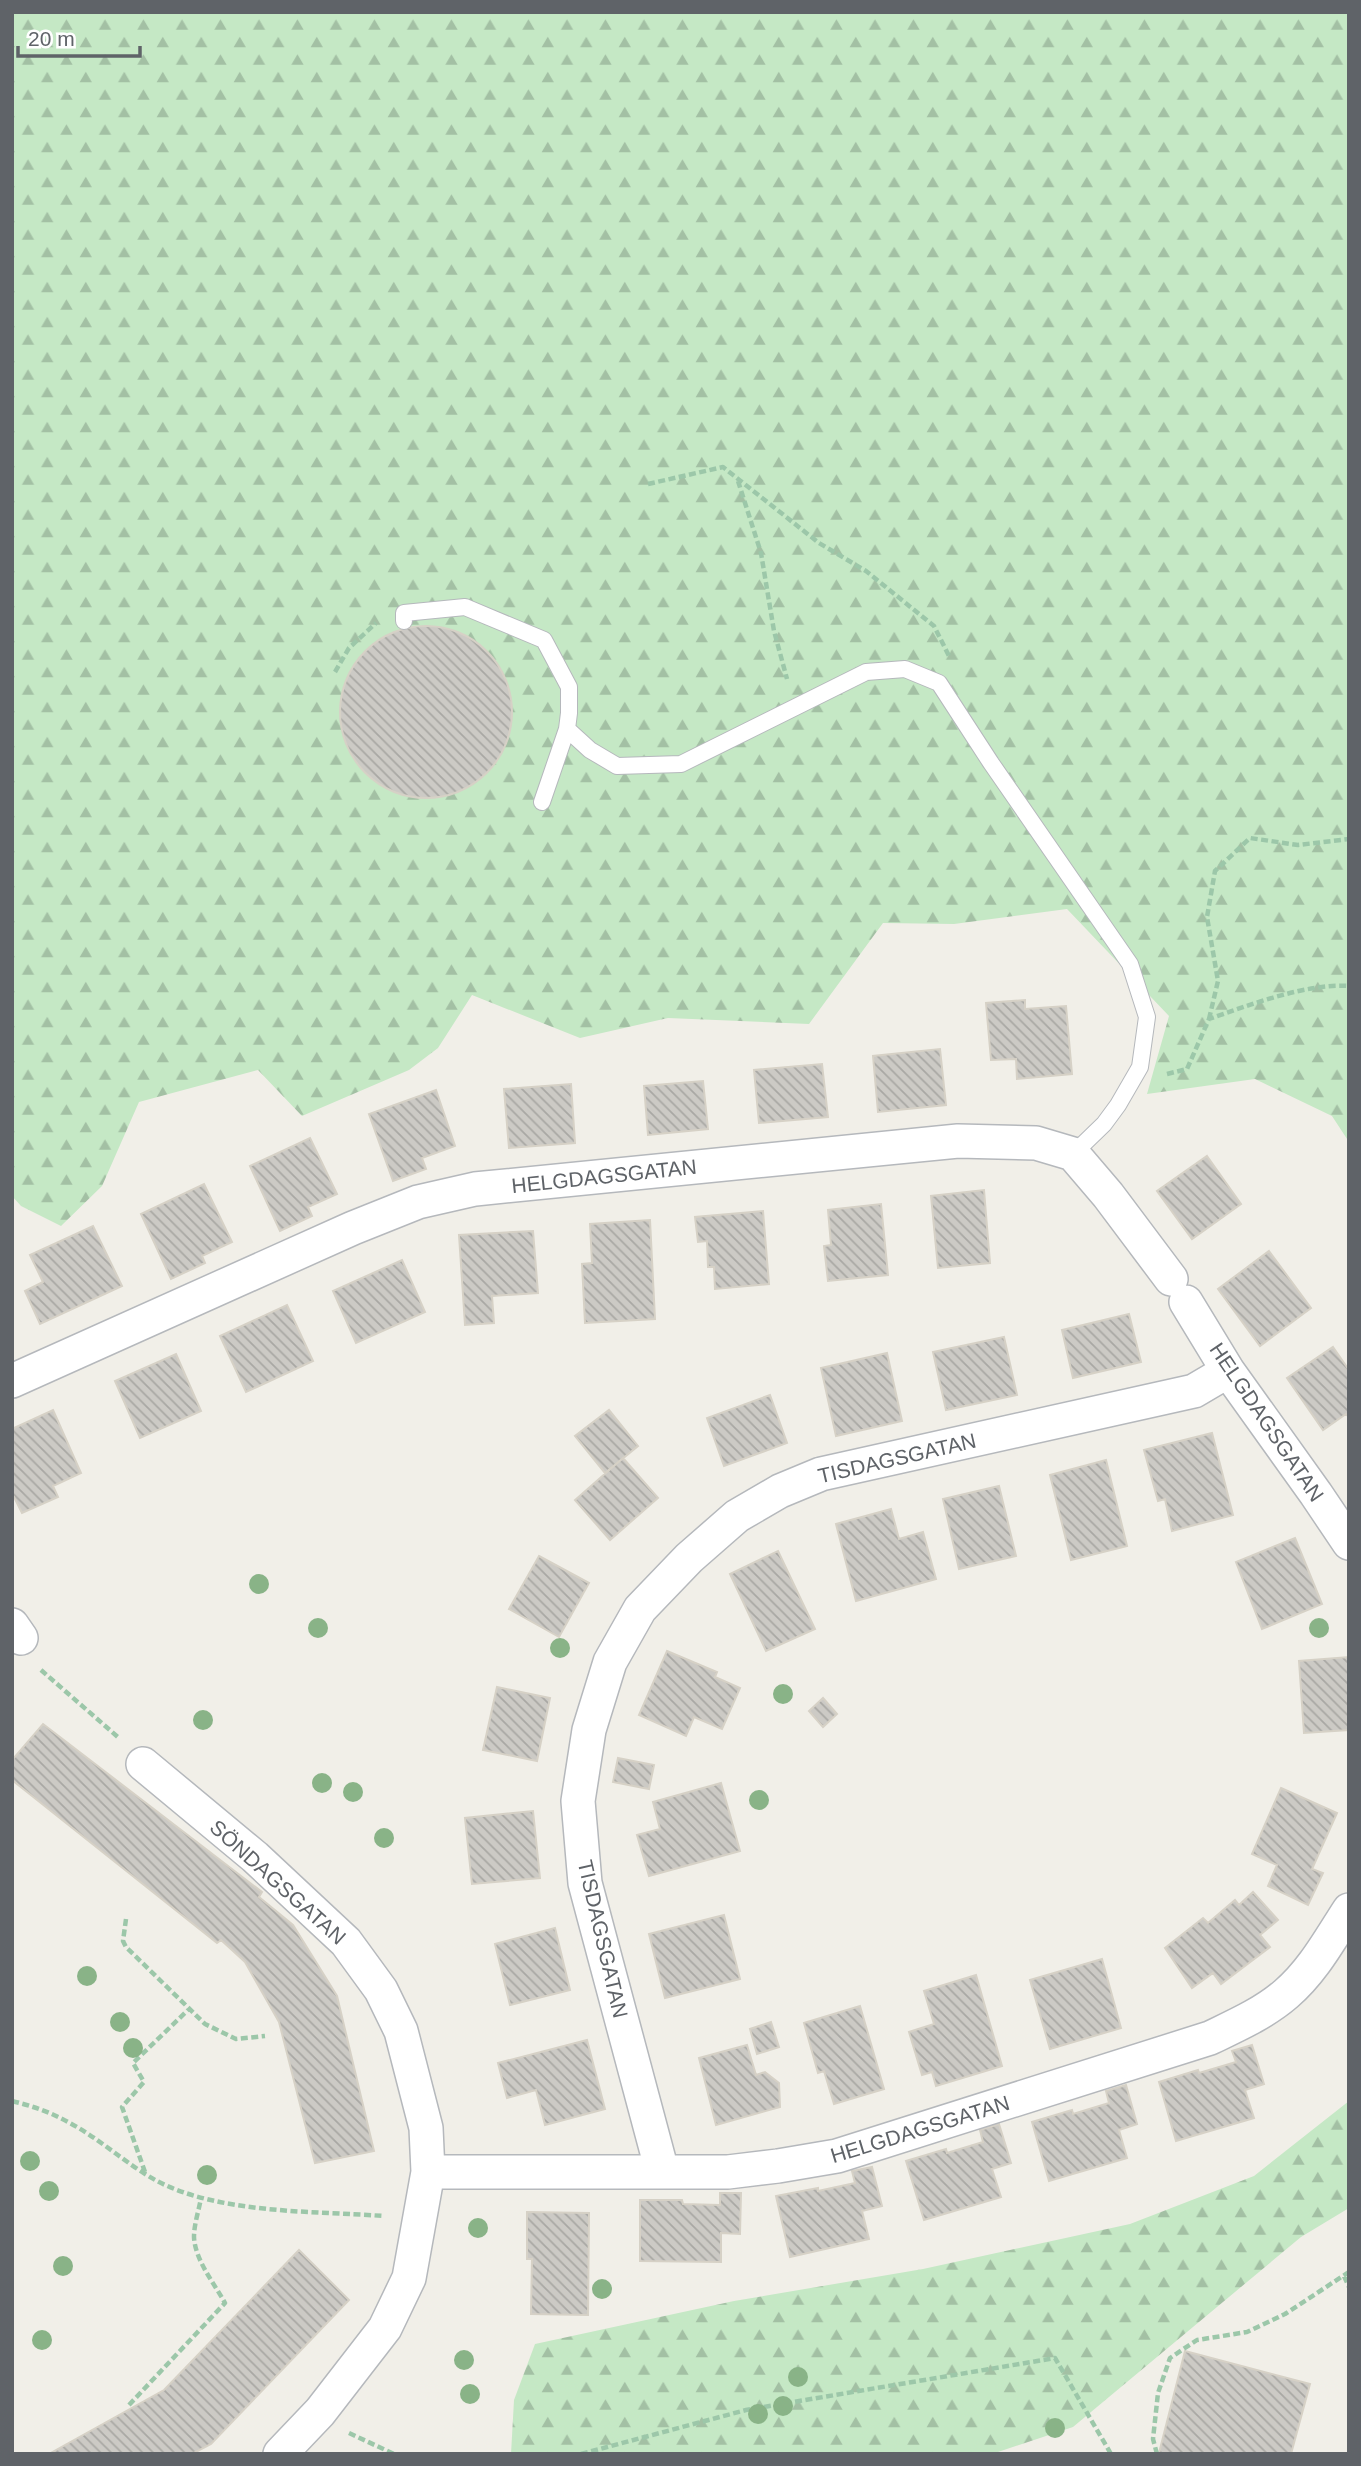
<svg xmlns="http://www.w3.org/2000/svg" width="1361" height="2466" viewBox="0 0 1361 2466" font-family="Helvetica,sans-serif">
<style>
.forest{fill:url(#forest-firs)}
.building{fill:url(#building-back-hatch);stroke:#d6d1c6;stroke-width:2}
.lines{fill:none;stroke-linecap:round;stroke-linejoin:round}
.service-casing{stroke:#b5b8bc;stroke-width:18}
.minor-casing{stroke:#b5b8bc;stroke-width:36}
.path{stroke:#9cc7a9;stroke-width:4.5;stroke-dasharray:7 3.5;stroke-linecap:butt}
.service{stroke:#fff;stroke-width:16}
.minor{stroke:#fff;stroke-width:33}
.tree{fill:#89b387}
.labels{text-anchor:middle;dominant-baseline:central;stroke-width:6;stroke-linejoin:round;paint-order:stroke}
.street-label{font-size:21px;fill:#5f6368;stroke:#fff}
</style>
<defs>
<pattern id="forest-firs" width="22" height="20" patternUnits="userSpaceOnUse" patternTransform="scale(1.75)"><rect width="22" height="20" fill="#c5e8c5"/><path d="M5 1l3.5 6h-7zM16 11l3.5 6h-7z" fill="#a3c0a4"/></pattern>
<pattern id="building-back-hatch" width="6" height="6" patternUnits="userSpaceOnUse" patternTransform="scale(1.75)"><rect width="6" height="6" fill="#cccac5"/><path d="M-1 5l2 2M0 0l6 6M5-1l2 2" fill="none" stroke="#a9a8a4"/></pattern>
</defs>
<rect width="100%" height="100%" fill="#f1efe8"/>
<path class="forest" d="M12,12H1349V1142L1332,1116L1255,1079L1147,1094L1169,1016L1067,909L954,924L883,923L809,1024L668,1018L580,1038L472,995L438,1048L409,1070L302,1116L258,1070L139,1102L102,1186L61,1226L21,1206L12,1196Z
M1349,2101V2208L1301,2237L1073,2427L992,2454H511L514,2400L535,2344L734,2301L923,2269L1130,2224L1254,2176Z"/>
<path class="building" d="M340 712a86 86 0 1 1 172 0a86 86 0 1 1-172 0Z
M1025,1000V1009L1066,1006L1072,1074L1017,1079L1016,1059L991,1060L986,1003Z
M940,1049L946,1105L878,1112L873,1056Z
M822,1064L828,1117L759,1123L754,1070Z
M703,1081L708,1129L648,1135L644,1086Z
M571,1084L575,1143L509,1148L504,1089Z
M436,1090L455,1146L422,1158L426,1169L393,1181L369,1114Z
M310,1138L337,1194L308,1207L312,1216L280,1231L250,1166Z
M1207,1156L1241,1204L1192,1239L1157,1191Z
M204,1184L232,1242L202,1256L205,1263L171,1279L141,1214Z
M984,1190L990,1263L938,1268L931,1196Z
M881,1204L888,1275L828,1281L824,1246L831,1245L828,1210Z
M763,1211L769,1284L715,1289L714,1267H708L707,1241L698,1242L695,1217Z
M650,1220L655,1319L585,1323L582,1264L592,1263L590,1224Z
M93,1226L122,1286L40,1324L25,1291L43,1282L30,1255Z
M533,1231L538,1293L492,1296L494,1323L465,1325L459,1235Z
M1269,1251L1311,1308L1260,1346L1218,1289Z
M402,1260L425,1312L356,1343L333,1291Z
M287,1305L313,1361L246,1392L220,1336Z
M1129,1314L1141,1362L1073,1378L1062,1330Z
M1004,1337L1017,1395L946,1410L933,1352Z
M1333,1347L1349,1370V1417L1346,1414L1323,1430L1287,1378Z
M887,1353L902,1421L836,1436L821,1368Z
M176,1354L201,1411L140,1438L115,1381Z
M770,1395L787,1443L724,1466L707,1418Z
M53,1410L81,1473L53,1486L58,1497L22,1513L14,1497L12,1498V1429Z
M609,1410L638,1446L605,1473L575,1436Z
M1212,1433L1233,1515L1172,1531L1165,1499L1158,1501L1144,1450Z
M623,1458L658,1498L610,1540L575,1500Z
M1106,1460L1127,1546L1071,1560L1050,1475Z
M999,1486L1016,1556L959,1569L943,1499Z
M891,1509L899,1539L923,1532L936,1579L856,1601L836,1524Z
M1295,1538L1322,1604L1262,1629L1236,1562Z
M778,1551L815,1629L766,1651L730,1574Z
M539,1556L589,1583L559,1637L509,1609Z
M667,1651L717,1672L715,1677L740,1688L722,1729L694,1717L686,1736L639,1715Z
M1349,1657V1730L1304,1733L1299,1661Z
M497,1687L550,1698L537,1761L483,1750Z
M823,1698L837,1714L823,1727L809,1711Z
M43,1724L262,1892L259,1897L293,1925L337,1996L374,2151L315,2163L279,2022L245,1962L221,1940L217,1943L12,1780V1760Z
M618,1758L654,1765L649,1789L613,1782Z
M721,1783L740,1851L649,1876L637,1835L660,1829L653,1802Z
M1281,1788L1337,1813L1312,1869L1323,1873L1308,1905L1268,1886L1277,1865L1252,1854Z
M533,1811L540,1878L472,1884L465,1818Z
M1253,1892L1278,1920L1260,1935L1270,1947L1221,1984L1213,1973L1192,1988L1165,1948L1203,1918L1208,1923L1235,1900L1239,1905Z
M724,1915L740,1979L665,1998L649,1934Z
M555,1928L570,1990L510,2005L495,1944Z
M1102,1959L1121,2028L1050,2049L1030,1980Z
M976,1975L1002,2066L936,2086L932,2072L922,2075L909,2032L934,2024L924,1991Z
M860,2006L884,2089L834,2104L824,2071L818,2073L804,2023Z
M771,2022L779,2047L757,2054L750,2029Z
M587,2040L605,2109L545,2125L536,2090L507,2098L498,2063Z
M747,2045L756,2075L765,2072L779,2083L780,2107L716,2125L699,2058Z
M1252,2045L1264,2084L1245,2090L1254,2118L1176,2141L1159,2082L1198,2070L1199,2073L1236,2062L1232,2051Z
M1126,2085L1137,2124L1119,2130L1127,2158L1049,2181L1032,2122L1072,2110L1073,2114L1109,2103L1106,2091Z
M999,2124L1011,2163L992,2169L1001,2197L924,2220L906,2161L946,2149L947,2153L983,2142L980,2130Z
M872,2167L882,2206L862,2211L869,2239L790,2257L776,2196L818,2188V2191L855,2183L852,2171Z
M720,2193H741L740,2234L721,2233V2262L640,2261V2200H682L683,2204L720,2205Z
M527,2212L589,2213L588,2315L531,2314L532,2259H527Z
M299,2250L349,2300L211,2444L192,2454H49L164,2390Z
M1185,2351L1310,2384L1291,2454L1159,2453Z"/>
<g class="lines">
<g class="service-casing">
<path id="service" d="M404,621V613L465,607L544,640L569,687V713L567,729L542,802
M567,729L590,750L617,766L681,764L866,672L905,669L939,683L991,763L1130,964L1147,1017L1140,1067L1118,1105L1104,1124L1073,1154"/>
</g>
<g class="minor-casing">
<path id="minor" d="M1186,1302L1228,1371L1316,1494L1349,1543
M12,1381L353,1228L418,1202L475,1189L958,1141L1036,1143L1073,1154L1108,1195L1171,1279
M12,1625L21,1638
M143,1764L255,1857L346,1942L381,1990L401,2031L426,2128L428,2172L409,2278L385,2328L320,2412L280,2454
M662,2171L585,1883L578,1801L589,1730L610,1662L640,1609L689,1558L737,1516L780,1491L821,1474L1194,1391L1228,1371
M428,2172H728L778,2166L837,2156L1210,2038C1237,2025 1264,2013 1286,1994C1313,1971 1330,1939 1349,1910"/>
</g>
<path class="path" d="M738,481L761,553L774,631L787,679
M648,484L723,467L819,543L866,571L934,626L949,656
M335,672L349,648L376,623
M1209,1019L1218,981L1207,917L1215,871L1250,838L1298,845L1349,839
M1167,1074L1187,1069L1209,1019C1249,1005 1307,983 1349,986
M41,1670L119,1738
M126,1919L123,1941L126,1947L205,2024L236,2039L265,2036
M12,2101C32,2106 50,2112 68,2122C99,2138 126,2164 157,2181C220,2214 314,2211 384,2216
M145,2172L122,2107L144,2082L133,2063L188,2010
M1344,2276L1349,2287
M129,2405L225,2303C214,2283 195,2260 194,2237C194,2224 199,2210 201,2198
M349,2433L394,2454
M581,2454L746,2410L1055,2358L1111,2454
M1157,2454L1153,2439L1158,2393L1170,2358L1197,2340L1247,2332L1285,2314L1349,2272"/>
<use href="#service" class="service"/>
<use href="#minor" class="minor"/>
</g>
<g class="tree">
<circle cx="259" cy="1584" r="10"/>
<circle cx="318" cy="1628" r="10"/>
<circle cx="1319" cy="1628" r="10"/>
<circle cx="560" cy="1648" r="10"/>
<circle cx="783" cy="1694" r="10"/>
<circle cx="203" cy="1720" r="10"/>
<circle cx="322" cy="1783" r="10"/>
<circle cx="353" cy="1792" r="10"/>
<circle cx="759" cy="1800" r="10"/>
<circle cx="384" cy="1838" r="10"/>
<circle cx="87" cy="1976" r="10"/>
<circle cx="120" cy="2022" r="10"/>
<circle cx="133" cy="2048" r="10"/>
<circle cx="30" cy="2161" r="10"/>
<circle cx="207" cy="2175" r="10"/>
<circle cx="49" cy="2191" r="10"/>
<circle cx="478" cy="2228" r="10"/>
<circle cx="63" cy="2266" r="10"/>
<circle cx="602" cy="2289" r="10"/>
<circle cx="42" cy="2340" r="10"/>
<circle cx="464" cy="2360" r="10"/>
<circle cx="798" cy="2377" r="10"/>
<circle cx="470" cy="2394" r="10"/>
<circle cx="783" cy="2406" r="10"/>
<circle cx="758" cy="2414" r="10"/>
<circle cx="1055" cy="2428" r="10"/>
</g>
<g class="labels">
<g class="street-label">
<text transform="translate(604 1176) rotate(-6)">HELGDAGSGATAN</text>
<text transform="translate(1267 1422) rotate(56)">HELGDAGSGATAN</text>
<text transform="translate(897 1458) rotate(-13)">TISDAGSGATAN</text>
<text transform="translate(278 1882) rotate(42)">SÖNDAGSGATAN</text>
<text transform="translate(603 1939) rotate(77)">TISDAGSGATAN</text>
<text transform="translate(920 2129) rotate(-17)">HELGDAGSGATAN</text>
</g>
</g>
<rect width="1361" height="2466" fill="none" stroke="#5f6368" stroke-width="28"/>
<path d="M18 46v10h122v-10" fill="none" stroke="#5f6368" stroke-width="3.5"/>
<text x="28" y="46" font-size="21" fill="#5f6368" stroke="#ffffff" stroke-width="5" paint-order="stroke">20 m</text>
</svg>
